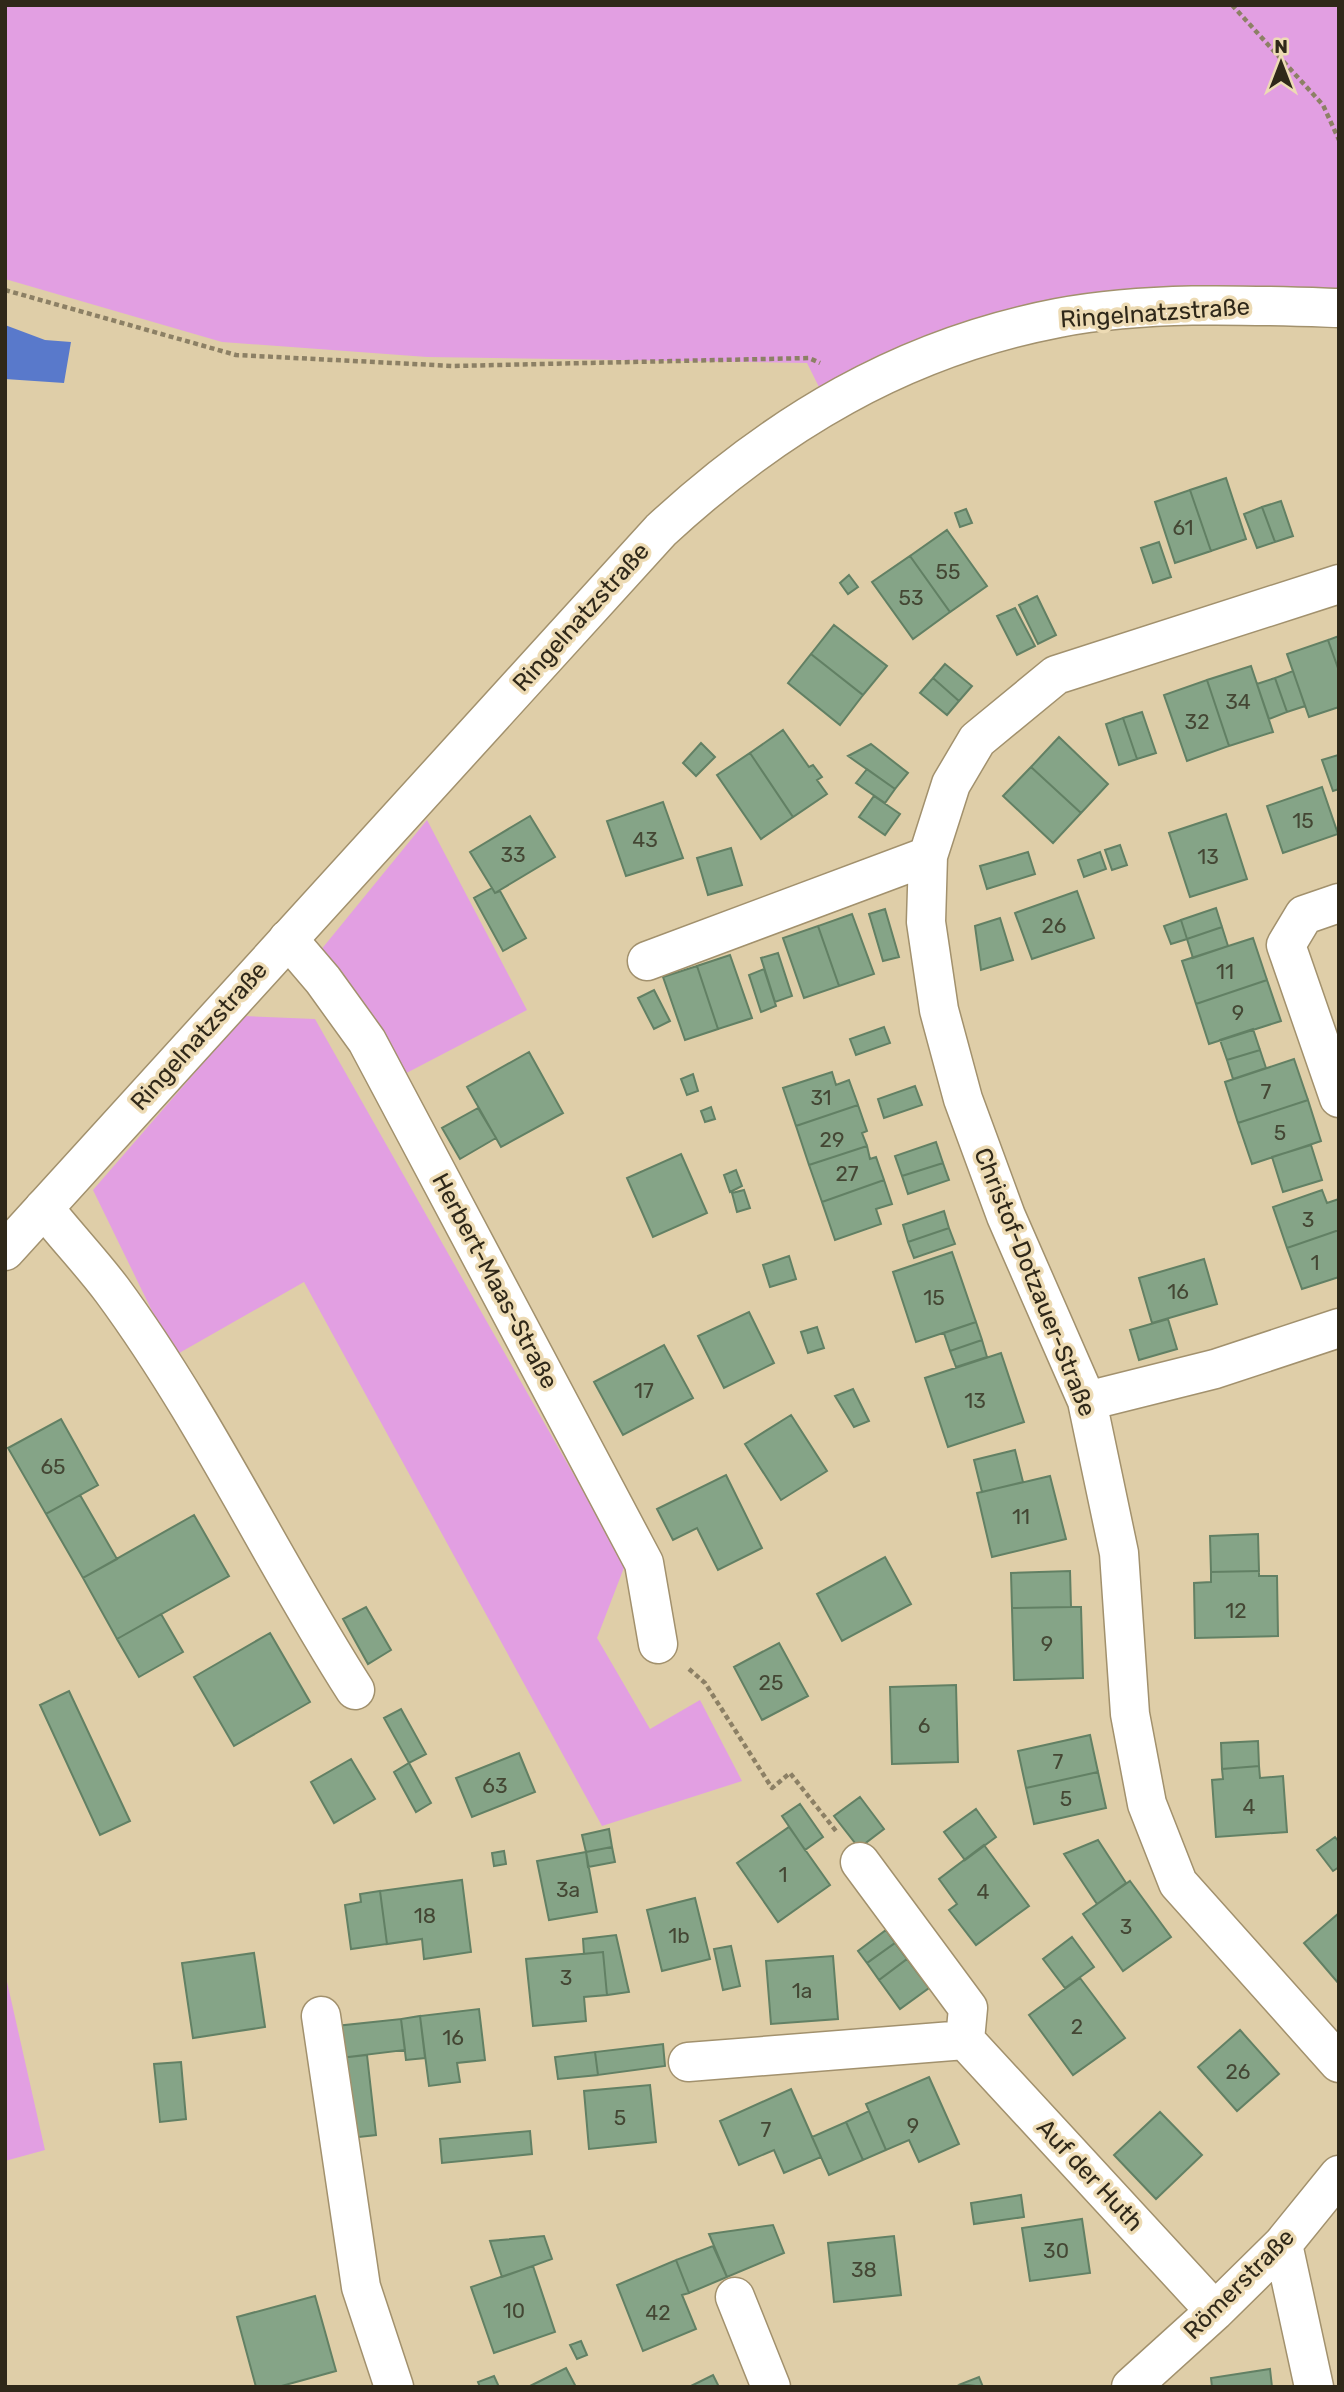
<svg xmlns="http://www.w3.org/2000/svg" width="1344" height="2392" viewBox="0 0 1344 2392" font-family="Rubik,sans-serif">
<style>
.green{fill:#e29fe2}
.water{fill:#5979cb}
.building{fill:#85a487;stroke:#628064;stroke-width:2}
.lines{fill:none;stroke-linecap:round;stroke-linejoin:round}
.minor-casing{stroke:#a2916d;stroke-width:41}
.major-casing{stroke:#a2916d;stroke-width:41}
.path{stroke:#8c8065;stroke-width:4.5;stroke-dasharray:5 3.5;stroke-linecap:butt}
.minor{stroke:#fff;stroke-width:38}
.major{stroke:#fff;stroke-width:38}
.labels{text-anchor:middle;dominant-baseline:central;stroke-width:7;stroke-linejoin:round;paint-order:stroke}
.number-label{font-size:21px;fill:#444734}
.street-label{font-size:24px;fill:#2f2819;stroke:#eddbb4}
</style>
<rect width="100%" height="100%" fill="#dfcea8"/>
<path class="green" d="M5,5H1339V307L1123,306L824,397L807,363L427,357L222,342L5,279Z
M427,820L527,1010L395,1079L320,951Z
M244,1016L315,1019L625,1565L597,1638L650,1729L700,1700L742,1781L602,1826L304,1282L174,1356L93,1190Z
M5,1973L45,2150L5,2161Z"/>
<path class="water" d="M5,325L45,340L71,342L64,383L5,379Z"/>
<path class="building" d="M1226,478L1246,539L1211,551L1190,490Z
M1190,490L1211,551L1175,563L1155,502Z
M1281,501L1293,536L1275,542L1262,507Z
M1262,507L1275,542L1257,548L1244,514Z
M966,509L972,523L960,527L955,513Z
M947,530L987,586L950,612L910,556Z
M1159,542L1171,577L1153,583L1141,548Z
M910,556L950,612L913,639L872,582Z
M849,575L858,587L848,594L840,583Z
M1037,596L1056,635L1038,644L1019,605Z
M1015,608L1035,646L1017,655L997,616Z
M834,625L887,666L863,695L811,654Z
M1339,636V671L1328,640Z
M1328,640L1339,671V707L1309,717L1287,654Z
M811,654L863,695L840,725L788,683Z
M945,664L972,686L959,701L933,678Z
M1251,666L1273,732L1229,746L1207,680Z
M1293,671L1305,706L1287,712L1275,678Z
M933,678L959,701L947,715L920,693Z
M1275,678L1287,712L1269,719L1257,684Z
M1207,680L1229,746L1187,761L1164,695Z
M1142,712L1156,753L1137,759L1123,718Z
M1123,718L1137,759L1119,765L1106,724Z
M783,730L809,767L813,765L822,777L817,780L827,794L793,817L750,753Z
M1059,737L1108,784L1081,813L1031,767Z
M701,743L715,757L696,776L683,763Z
M871,744L908,773L895,789L848,756Z
M750,753L793,817L761,839L717,775Z
M1338,755L1339,789L1333,791L1322,760Z
M1031,767L1081,813L1053,843L1003,796Z
M867,769L895,789L885,803L856,783Z
M1322,787L1338,834L1283,853L1267,806Z
M874,796L900,814L885,835L859,817Z
M663,802L683,858L626,876L607,821Z
M1226,814L1247,879L1190,897L1169,833Z
M530,816L555,857L495,893L470,852Z
M1120,845L1127,865L1112,870L1105,850Z
M731,848L742,885L708,895L697,858Z
M1028,852L1035,874L987,889L980,866Z
M1100,852L1106,869L1084,877L1078,860Z
M492,888L495,893L500,891L526,938L503,951L474,898Z
M1077,891L1094,938L1032,959L1015,913Z
M1216,908L1222,927L1187,939L1181,920Z
M885,909L899,957L883,961L869,914Z
M852,914L874,974L839,986L818,926Z
M1000,918L1013,960L981,970L975,926Z
M1181,920L1187,939L1171,944L1164,926Z
M818,926L839,986L804,998L783,938Z
M1222,927L1228,946L1193,958L1187,939Z
M1253,938L1267,980L1196,1004L1182,961Z
M778,953L792,996L775,1002L761,958Z
M730,955L752,1018L718,1029L697,966Z
M697,966L718,1029L685,1040L663,977Z
M764,969L776,1006L761,1012L749,975Z
M1267,980L1281,1021L1209,1044L1196,1004Z
M654,990L670,1021L654,1029L638,998Z
M884,1027L890,1043L856,1055L850,1039Z
M1253,1029L1260,1050L1227,1060L1220,1040Z
M1260,1050L1266,1068L1233,1079L1227,1060Z
M529,1052L563,1113L501,1147L467,1087Z
M1294,1059L1308,1100L1238,1123L1225,1082Z
M832,1072L836,1085L849,1080L858,1105L796,1126L783,1088Z
M693,1074L698,1091L687,1095L681,1079Z
M915,1086L922,1105L884,1118L878,1099Z
M1308,1100L1321,1141L1252,1164L1238,1123Z
M858,1105L867,1131L862,1133L867,1146L809,1165L796,1126Z
M711,1107L715,1119L705,1122L701,1111Z
M478,1108L496,1138L460,1159L442,1128Z
M936,1142L943,1163L902,1176L895,1156Z
M1311,1145L1322,1180L1283,1192L1272,1157Z
M867,1146L870,1159L876,1157L884,1180L822,1202L809,1165Z
M681,1154L707,1213L653,1237L627,1178Z
M943,1163L949,1180L908,1194L902,1176Z
M736,1170L742,1186L730,1192L724,1175Z
M884,1180L892,1204L876,1209L881,1224L835,1240L822,1202Z
M744,1190L750,1208L737,1212L732,1193Z
M1322,1190L1327,1203L1339,1199V1230L1287,1248L1273,1207Z
M944,1211L949,1228L908,1242L903,1225Z
M949,1228L955,1244L914,1258L908,1242Z
M1339,1230V1277L1302,1289L1287,1248Z
M952,1252L976,1322L916,1342L893,1272Z
M789,1256L796,1279L770,1287L763,1265Z
M1204,1259L1217,1304L1152,1323L1139,1278Z
M749,1312L774,1363L724,1388L698,1336Z
M1168,1319L1177,1349L1139,1360L1130,1330Z
M976,1322L982,1340L950,1351L944,1333Z
M817,1327L824,1348L808,1353L801,1332Z
M982,1340L987,1357L956,1367L950,1351Z
M664,1345L693,1398L623,1435L594,1382Z
M1001,1353L1024,1422L948,1447L925,1378Z
M853,1389L869,1421L854,1427L835,1396Z
M791,1415L827,1471L781,1500L745,1444Z
M61,1419L98,1485L46,1514L8,1448Z
M1015,1450L1023,1482L982,1492L974,1460Z
M726,1475L762,1548L718,1570L697,1528L673,1540L657,1509Z
M1050,1476L1066,1539L992,1557L977,1493Z
M80,1495L117,1559L83,1578L46,1514Z
M194,1515L229,1576L117,1639L83,1578Z
M1258,1534L1259,1571L1211,1572L1210,1536Z
M885,1557L911,1604L842,1641L817,1594Z
M1070,1571L1071,1607L1012,1608L1011,1573Z
M1259,1571V1576H1277L1278,1636L1195,1638L1194,1583L1211,1582V1572Z
M366,1607L391,1650L368,1664L343,1619Z
M1071,1607H1081L1083,1678L1014,1680L1012,1608Z
M161,1614L183,1652L139,1677L117,1639Z
M270,1633L310,1702L234,1746L194,1677Z
M779,1643L808,1696L762,1720L734,1667Z
M956,1685L958,1762L892,1764L890,1687Z
M69,1691L130,1821L100,1835L40,1705Z
M401,1709L426,1754L409,1763L384,1718Z
M1090,1735L1098,1772L1026,1788L1018,1751Z
M1258,1741L1259,1766L1222,1769L1221,1743Z
M519,1753L535,1792L472,1817L456,1778Z
M351,1759L375,1799L334,1823L311,1782Z
M409,1763L431,1803L416,1812L394,1772Z
M1259,1766L1260,1778L1283,1776L1287,1832L1216,1837L1212,1780L1223,1779L1222,1769Z
M1098,1772L1106,1808L1034,1824L1026,1788Z
M860,1797L884,1829L859,1848L834,1816Z
M800,1804L823,1837L805,1850L782,1816Z
M976,1809L996,1837L965,1860L944,1832Z
M789,1827L830,1885L778,1922L737,1863Z
M609,1829L612,1847L586,1852L582,1835Z
M1335,1837L1339,1842V1867L1333,1871L1317,1850Z
M1098,1840L1126,1883L1097,1904L1064,1854Z
M984,1845L1029,1906L976,1945L949,1910L957,1904L939,1879Z
M612,1847L615,1862L588,1867L586,1852Z
M504,1851L506,1864L494,1866L492,1853Z
M586,1852L597,1912L549,1920L537,1861Z
M462,1880L471,1952L424,1959L422,1939L387,1944L380,1891Z
M1130,1881L1171,1937L1123,1971L1083,1914Z
M380,1891L387,1944L351,1949L345,1905L361,1902L360,1894Z
M695,1898L710,1959L662,1971L647,1910Z
M1339,1913V1984L1304,1943Z
M886,1930L895,1943L867,1963L858,1951Z
M616,1935L629,1992L607,1995L603,1952L584,1954L583,1939Z
M1072,1937L1094,1967L1065,1988L1043,1959Z
M895,1943L907,1959L879,1980L867,1963Z
M731,1946L740,1986L723,1990L714,1949Z
M603,1952L607,1995L584,1997L586,2021L533,2026L526,1959Z
M254,1953L265,2027L193,2038L182,1963Z
M833,1956L838,2019L771,2024L766,1961Z
M907,1959L929,1988L900,2009L879,1980Z
M1080,1978L1125,2038L1073,2075L1029,2015Z
M479,2009L485,2060L457,2063L460,2082L429,2086L420,2016Z
M420,2016L425,2058L406,2060L401,2019Z
M401,2019L405,2050L340,2058L336,2026Z
M1240,2030L1279,2074L1237,2111L1198,2067Z
M663,2044L665,2066L598,2075L595,2052Z
M595,2052L598,2075L558,2079L555,2057Z
M367,2055L376,2135L350,2138L340,2058Z
M181,2062L186,2119L160,2122L154,2064Z
M929,2077L959,2144L919,2162L909,2140L886,2150L866,2104Z
M650,2085L656,2142L589,2149L584,2091Z
M791,2089L821,2157L784,2173L774,2150L739,2165L720,2121Z
M869,2111L886,2150L863,2160L846,2122Z
M1160,2112L1202,2155L1156,2199L1114,2155Z
M846,2122L863,2160L829,2175L812,2137Z
M530,2131L532,2154L442,2163L440,2139Z
M1021,2195L1024,2217L974,2224L971,2203Z
M1082,2219L1090,2273L1030,2281L1022,2228Z
M773,2225L784,2253L727,2277L709,2234Z
M544,2236L552,2259L502,2277L490,2241Z
M894,2236L901,2295L834,2302L828,2243Z
M713,2246L727,2277L689,2293L676,2260Z
M676,2260L689,2293L682,2295L696,2329L643,2351L617,2285Z
M533,2266L555,2332L494,2353L471,2287Z
M315,2296L336,2371L278,2387H256L237,2317Z
M581,2341L587,2355L577,2359L570,2345Z
M566,2368L576,2387H528Z
M1270,2369L1272,2387H1212L1211,2378Z
M713,2375L719,2387H689Z
M494,2376L499,2387H480L478,2382Z
M979,2377L983,2387L961,2384Z"/>
<g class="lines">
<g class="minor-casing">
<path id="minor" d="M1339,584L1056,675L977,740L951,784L928,856L926,922L939,1010L963,1099L1006,1216L1087,1401L1119,1553L1130,1714L1147,1804L1178,1883L1339,2063
M1339,903L1304,915L1286,945L1339,1098
M288,939L323,980L367,1041L644,1563L658,1644
M647,961L928,856
M44,1208C66,1236 91,1262 112,1290C205,1416 271,1559 355,1690
M1087,1401L1215,1369L1339,1328
M860,1862L968,2008L965,2040
M321,2016L361,2287L394,2387
M688,2062L965,2040L1215,2311
M1283,2244L1314,2387
M735,2297L771,2387
M1131,2387L1215,2311L1283,2244L1339,2175"/>
</g>
<g class="major-casing">
<path id="major" d="M5,1251L661,530C776,424 902,348 1058,318C1149,301 1246,305 1339,308"/>
</g>
<path class="path" d="M1232,5L1323,105L1339,140
M5,290L236,355L453,366L809,358L820,363
M689,1669L705,1683L772,1788L790,1773L836,1831"/>
<use href="#minor" class="minor"/>
<use href="#major" class="major"/>
</g>
<g class="labels">
<g class="number-label">
<text x="1183" y="527">61</text>
<text x="948" y="571">55</text>
<text x="911" y="597">53</text>
<text x="1238" y="701">34</text>
<text x="1197" y="721">32</text>
<text x="1303" y="820">15</text>
<text x="645" y="839">43</text>
<text x="513" y="854">33</text>
<text x="1208" y="856">13</text>
<text x="1054" y="925">26</text>
<text x="1225" y="971">11</text>
<text x="1238" y="1012">9</text>
<text x="1266" y="1091">7</text>
<text x="821" y="1097">31</text>
<text x="1280" y="1132">5</text>
<text x="832" y="1139">29</text>
<text x="847" y="1173">27</text>
<text x="1308" y="1219">3</text>
<text x="1315" y="1262">1</text>
<text x="1178" y="1291">16</text>
<text x="934" y="1297">15</text>
<text x="644" y="1390">17</text>
<text x="975" y="1400">13</text>
<text x="53" y="1466">65</text>
<text x="1021" y="1516">11</text>
<text x="1236" y="1610">12</text>
<text x="1047" y="1643">9</text>
<text x="771" y="1682">25</text>
<text x="924" y="1725">6</text>
<text x="1058" y="1761">7</text>
<text x="495" y="1785">63</text>
<text x="1066" y="1798">5</text>
<text x="1249" y="1806">4</text>
<text x="783" y="1874">1</text>
<text x="568" y="1889">3a</text>
<text x="983" y="1891">4</text>
<text x="425" y="1915">18</text>
<text x="1126" y="1926">3</text>
<text x="679" y="1935">1b</text>
<text x="566" y="1977">3</text>
<text x="802" y="1990">1a</text>
<text x="1077" y="2026">2</text>
<text x="453" y="2037">16</text>
<text x="1238" y="2071">26</text>
<text x="620" y="2117">5</text>
<text x="913" y="2125">9</text>
<text x="766" y="2129">7</text>
<text x="1056" y="2250">30</text>
<text x="864" y="2269">38</text>
<text x="514" y="2310">10</text>
<text x="658" y="2312">42</text>
</g>
<g class="street-label">
<text transform="translate(1155 313) rotate(-4)">Ringelnatzstraße</text>
<text transform="translate(581 617) rotate(-48)">Ringelnatzstraße</text>
<text transform="translate(199 1036) rotate(-48)">Ringelnatzstraße</text>
<text transform="translate(495 1281) rotate(62)">Herbert-Maas-Straße</text>
<text transform="translate(1035 1282) rotate(68)">Christof-Dotzauer-Straße</text>
<text transform="translate(1090 2175) rotate(47)">Auf der Huth</text>
<text transform="translate(1239 2284) rotate(-45)">Römerstraße</text>
</g>
</g>
<rect width="1344" height="2392" fill="none" stroke="#2f2819" stroke-width="14"/>
<g transform="translate(1281 63)" stroke="#eddbb4" stroke-width="5" paint-order="stroke">
<path d="M0-5L12 26L0 18L-12 26Z" fill="#2f2819"/>
<text y="-10" font-size="19" font-weight="bold" text-anchor="middle" fill="#2f2819">N</text>
</g>
</svg>
